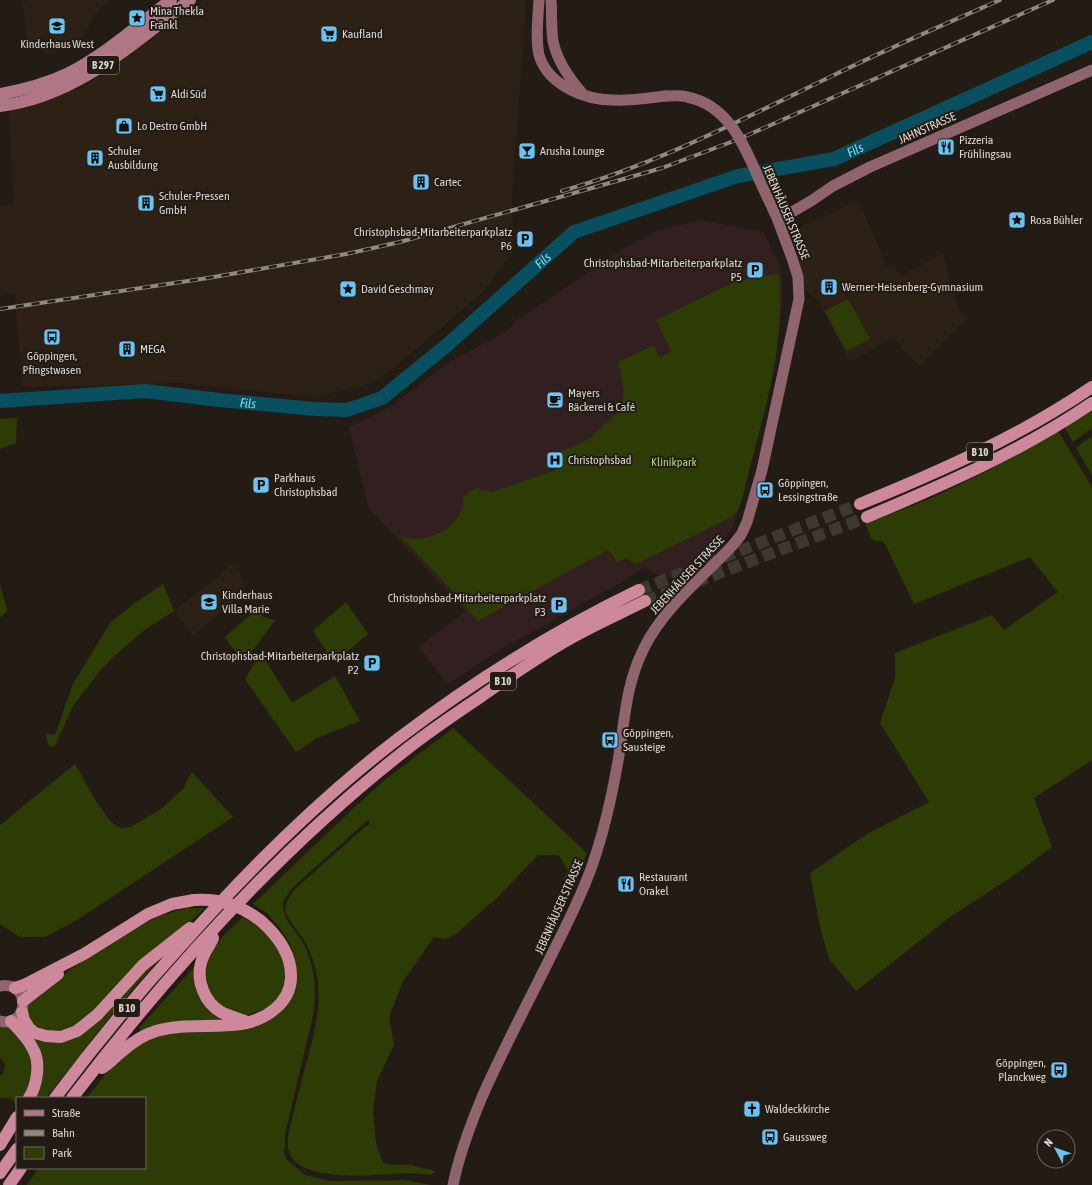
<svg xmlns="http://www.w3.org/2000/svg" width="1092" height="1185" viewBox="0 0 1092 1185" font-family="'Asap Condensed',sans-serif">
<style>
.built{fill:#2c2114}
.medical{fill:#321f20}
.green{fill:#2d3c05}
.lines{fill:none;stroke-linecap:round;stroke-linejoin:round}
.river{stroke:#084f5f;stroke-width:14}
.highway-tunnel{stroke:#3f3831;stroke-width:12;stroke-dasharray:12 6;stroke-linecap:butt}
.secondary{stroke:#90646f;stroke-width:11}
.primary{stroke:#af7786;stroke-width:12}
.highway{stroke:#cd899b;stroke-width:12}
.rail-casing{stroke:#8f8983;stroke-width:4}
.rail{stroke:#231c15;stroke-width:2.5;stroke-dasharray:8;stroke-linecap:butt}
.secondary-bridge{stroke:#90646f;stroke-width:11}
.highway-bridge{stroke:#cd899b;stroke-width:12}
.labels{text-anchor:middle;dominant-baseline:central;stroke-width:4;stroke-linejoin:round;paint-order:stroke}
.shield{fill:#231c15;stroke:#a49e99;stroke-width:1}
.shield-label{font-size:11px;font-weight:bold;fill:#dbd6d1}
.poi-label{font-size:12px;fill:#dbd6d1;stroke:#231c15;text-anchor:start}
.street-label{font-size:12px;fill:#dbd6d1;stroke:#231c15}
.park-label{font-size:12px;fill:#b1d07b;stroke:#231c15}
.water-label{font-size:13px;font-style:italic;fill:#86def8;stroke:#231c15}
</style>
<rect width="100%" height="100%" fill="#231c15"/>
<path class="built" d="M28,0H107L108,1L95,15L82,38L49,55L27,39L22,2Z
M203,0H525L524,35L512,194L513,252L483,292L394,368L374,381L363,386L314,397L180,383L22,387L15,294L0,296V206L14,204L9,112L81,87L121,62Z
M859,200L888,269L895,266L901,276L943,253L952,290L960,310L967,318L920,365L904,352L894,337L850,362L818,300L805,290L794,230Z
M229,565H238L245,592L193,636L174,611L220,575Z"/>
<path class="medical" d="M701,220L764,232L780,267L782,282L783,296L775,366L742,500L733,527L724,539L682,581L657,575L645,567L617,585L498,651L448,684L418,647L466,611L371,511L366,500L349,426L363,421L391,406L449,362L507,331L516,320L595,268L620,250L659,230Z"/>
<path class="green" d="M778,273C781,284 780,295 780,306C780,370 757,434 743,496L738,510L732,517L636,564L627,558L618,563L608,550L478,621L437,574L399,535C404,537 410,539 415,539C437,539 466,522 463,497L476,488L492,492L556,470L553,458C561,448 574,447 585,441C591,437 597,432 602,427C628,406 626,393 618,362L654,345L659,358L671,352L656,320L734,282Z
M848,299L870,339L846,351L825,311Z
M1092,409V428L1073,442L1064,426Z
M17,418L16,443L0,449V419Z
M1058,431L1092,487V760L1034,798L1052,847L1013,876L950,917L856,991L829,959L820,927L810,873L867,834L929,802L880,723L895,678V653L992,615L1004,630L1058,592L1030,557L914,604L885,544L882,541H876L871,539L866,524L934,497L989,470Z
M1092,436V475L1076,448Z
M0,583L7,611L0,617Z
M163,584L174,611L146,629L112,658L99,672L73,706L55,746L50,747L48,745L46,734L55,735L73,684L110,623L132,605Z
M346,602L368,634L334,663L313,631Z
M256,610L265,618L275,620L245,661L230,645L225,637Z
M261,653L292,703L335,676L360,721L317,738L296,752L245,679Z
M453,728L587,853L574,884L563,880L568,871L559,855H538L499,896L457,933L446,939L434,937L403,981L389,1017L394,1045L377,1081L373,1112L376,1144L383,1163L392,1165H411L435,1171L432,1175C424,1174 416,1173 408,1173C380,1174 298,1185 289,1151C286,1142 289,1132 291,1123C296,1103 301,1082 307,1061C314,1034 322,1006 317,977C315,964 311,952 304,940C299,931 289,922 286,912C284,904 290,896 294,890L365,827L369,825V819L293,887C289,892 285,897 283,903C281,917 295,930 302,941C306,948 309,956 311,964C316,979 315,995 314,1011L285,1134V1149H283L286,1159L305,1175L330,1181L405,1180L431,1185H27L39,1168H145V1098H87L110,1068L127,1050L158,1034L249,1026L295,985L297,974L295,959L290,944L281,930L267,913L253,904L359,803L386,779Z
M75,764L94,798L110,821L120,828L131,827L161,809L183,789L192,772L233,817L77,920L45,937H20L0,924V825Z
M187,908H205L92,1014L74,1028L49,1034L31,1026L27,1010L30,1000L71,969L122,936L159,916Z
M243,917L255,924L270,938L284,958L285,974L284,987L279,998L270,1007L247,1015L234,1013L214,1001L208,991L205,978L207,962L214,948L223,936Z
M162,956L122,1002L46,1098H35L39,1085L23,1025L68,1039Z
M196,965V982L230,1019L139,1034L140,1027Z
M0,1025L9,1027L30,1051L34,1076L25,1098H17V1107L12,1099L0,1098V1076L3,1074L5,1064L0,1057Z"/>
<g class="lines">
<path class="river" id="s1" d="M0,401L145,391L219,400L315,409L347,410L382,398L446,346L574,232L738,176L834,159L1092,42"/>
<path class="highway-tunnel" d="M639,590L860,504
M645,601L867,517"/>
<path class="secondary" d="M539,0C538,15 535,45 540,58C550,86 586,100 613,100C630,101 648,98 665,96
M551,0C552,13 551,28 553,41C557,61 569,78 582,93
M777,218L792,212L811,201L833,186L870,167L1092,70
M0,986C33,981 28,1029 0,1021
M453,1185C459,1155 470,1126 482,1097C504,1047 530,999 554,950C568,922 583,893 593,863C605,828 613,791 619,755C625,717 626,684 644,648C663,609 702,578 732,546L741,535L747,522L762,470L799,299L798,277L792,258L777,218L763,188"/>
<path class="primary" d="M0,94C23,90 46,84 67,74C105,55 138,25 171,0
M0,106C75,97 133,44 190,0"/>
<path class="highway" d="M860,504C941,471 1020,436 1092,387
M867,517C945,484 1022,451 1092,403
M213,938C209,947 203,954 201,963C196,981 205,1003 221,1012C228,1016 237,1018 245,1021
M15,988L24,985L84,954L148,914L172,904L194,900
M23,1001L58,974
M22,1012L24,1020L29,1028L35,1033L46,1036L61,1037L77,1031L97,1015L143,965L190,928
M11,1021C19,1030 28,1038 33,1049C41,1063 37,1085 29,1098
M102,1068C109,1064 114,1058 120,1053C131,1043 143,1035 156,1031C184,1023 213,1028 241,1024C265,1020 290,1004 291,978C292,955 278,936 261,921
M55,1098C94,1046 136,995 180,947C247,871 319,799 399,738C474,681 554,631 639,590
M72,1098C170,970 280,848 407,749C430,731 455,714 479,698C509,677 540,655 573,637C596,624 621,613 645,601
M0,1145L17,1117
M0,1173L17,1149
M9,1185L21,1168"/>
<g class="rail-casing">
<path id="rail" d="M562,191C658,164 745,118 834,75C889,48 945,24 1000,0
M0,309L208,278L346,254L400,242L606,184L662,168L739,139L1053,0"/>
</g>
<use href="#rail" class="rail"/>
<path class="secondary-bridge" d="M665,96C672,96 680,95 687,97C732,106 746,151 763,188"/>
<path class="highway-bridge" d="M194,900C219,898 242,906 261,921"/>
</g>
<defs>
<g id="sight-square" transform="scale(0.9)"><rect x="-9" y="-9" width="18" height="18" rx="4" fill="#6cc3f2" stroke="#231c15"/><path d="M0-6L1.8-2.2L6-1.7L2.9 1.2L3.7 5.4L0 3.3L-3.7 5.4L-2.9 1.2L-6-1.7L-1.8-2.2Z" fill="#111"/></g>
<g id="school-square" transform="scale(0.9)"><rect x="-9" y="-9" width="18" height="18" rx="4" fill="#6cc3f2" stroke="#231c15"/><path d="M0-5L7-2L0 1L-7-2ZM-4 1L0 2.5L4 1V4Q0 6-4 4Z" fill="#111"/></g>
<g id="supermarket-square" transform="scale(0.9)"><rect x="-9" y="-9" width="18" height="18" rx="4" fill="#6cc3f2" stroke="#231c15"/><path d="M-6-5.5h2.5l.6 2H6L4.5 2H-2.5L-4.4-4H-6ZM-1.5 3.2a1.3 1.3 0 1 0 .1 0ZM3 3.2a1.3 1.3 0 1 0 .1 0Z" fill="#111"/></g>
<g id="shop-square" transform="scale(0.9)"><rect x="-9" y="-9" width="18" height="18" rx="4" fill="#6cc3f2" stroke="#231c15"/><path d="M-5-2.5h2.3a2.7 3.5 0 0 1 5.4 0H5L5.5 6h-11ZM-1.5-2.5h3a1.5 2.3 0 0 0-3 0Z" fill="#111"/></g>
<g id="restaurant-square" transform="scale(0.9)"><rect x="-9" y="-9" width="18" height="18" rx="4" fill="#6cc3f2" stroke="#231c15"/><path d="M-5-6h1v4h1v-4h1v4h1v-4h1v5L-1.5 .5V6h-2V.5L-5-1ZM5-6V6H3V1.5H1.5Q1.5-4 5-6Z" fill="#111"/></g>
<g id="bar-square" transform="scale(0.9)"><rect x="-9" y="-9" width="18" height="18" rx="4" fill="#6cc3f2" stroke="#231c15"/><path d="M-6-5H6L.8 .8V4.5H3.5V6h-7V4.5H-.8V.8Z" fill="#111"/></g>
<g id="building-square" transform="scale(0.9)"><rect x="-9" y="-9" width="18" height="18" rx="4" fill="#6cc3f2" stroke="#231c15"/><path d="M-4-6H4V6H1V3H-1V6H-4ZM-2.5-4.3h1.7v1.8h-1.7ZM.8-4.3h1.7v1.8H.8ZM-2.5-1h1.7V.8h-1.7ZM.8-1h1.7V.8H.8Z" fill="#111"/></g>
<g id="parking-square" transform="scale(0.9)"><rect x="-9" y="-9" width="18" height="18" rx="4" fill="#6cc3f2" stroke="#231c15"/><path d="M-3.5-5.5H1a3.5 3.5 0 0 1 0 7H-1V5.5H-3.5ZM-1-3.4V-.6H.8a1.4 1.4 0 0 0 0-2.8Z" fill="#111"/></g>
<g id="bus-square" transform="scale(0.9)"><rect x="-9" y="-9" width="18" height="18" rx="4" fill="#6cc3f2" stroke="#231c15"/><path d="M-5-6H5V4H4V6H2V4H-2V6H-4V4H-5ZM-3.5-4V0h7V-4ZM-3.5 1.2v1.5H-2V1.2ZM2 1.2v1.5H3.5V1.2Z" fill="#111"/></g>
<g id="cafe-square" transform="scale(0.9)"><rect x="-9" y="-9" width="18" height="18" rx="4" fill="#6cc3f2" stroke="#231c15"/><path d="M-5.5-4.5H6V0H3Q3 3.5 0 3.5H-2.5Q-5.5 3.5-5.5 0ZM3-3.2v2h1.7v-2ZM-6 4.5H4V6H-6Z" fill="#111"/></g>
<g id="hospital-square" transform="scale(0.9)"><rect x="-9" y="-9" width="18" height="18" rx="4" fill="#6cc3f2" stroke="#231c15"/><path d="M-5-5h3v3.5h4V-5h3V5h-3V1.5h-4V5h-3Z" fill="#111"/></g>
<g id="church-square" transform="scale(0.9)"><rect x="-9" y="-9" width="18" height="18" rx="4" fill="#6cc3f2" stroke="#231c15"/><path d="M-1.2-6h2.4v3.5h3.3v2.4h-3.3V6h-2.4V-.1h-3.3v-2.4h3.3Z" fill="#111"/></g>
</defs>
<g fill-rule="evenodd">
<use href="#sight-square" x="137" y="18"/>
<use href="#school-square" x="57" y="26"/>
<use href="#supermarket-square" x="329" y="34"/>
<use href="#supermarket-square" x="158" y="94"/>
<use href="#shop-square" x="124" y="126"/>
<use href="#restaurant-square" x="946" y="147"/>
<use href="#bar-square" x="527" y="151"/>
<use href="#building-square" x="95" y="158"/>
<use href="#building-square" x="421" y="182"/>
<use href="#building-square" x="146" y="203"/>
<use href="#sight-square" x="1017" y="220"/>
<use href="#parking-square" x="525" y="239"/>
<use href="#parking-square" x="755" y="270"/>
<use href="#building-square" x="829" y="287"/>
<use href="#sight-square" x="348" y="289"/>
<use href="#bus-square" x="52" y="337"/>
<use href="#building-square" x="127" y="349"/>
<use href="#cafe-square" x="555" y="400"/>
<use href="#hospital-square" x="555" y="460"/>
<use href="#parking-square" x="261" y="485"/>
<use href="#bus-square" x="765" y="490"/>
<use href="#school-square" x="209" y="602"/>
<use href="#parking-square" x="559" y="605"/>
<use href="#parking-square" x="372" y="663"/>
<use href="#bus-square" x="610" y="740"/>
<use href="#restaurant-square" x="626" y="884"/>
<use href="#bus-square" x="1059" y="1070"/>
<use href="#church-square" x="752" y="1109"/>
<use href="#bus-square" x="770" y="1137"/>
</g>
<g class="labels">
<g class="shield">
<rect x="87" y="56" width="32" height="18" rx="3"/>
<rect x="967" y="443" width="26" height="18" rx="3"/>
<rect x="490" y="672" width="26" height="18" rx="3"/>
<rect x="114" y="999" width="26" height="18" rx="3"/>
</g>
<g class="shield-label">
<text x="103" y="65">B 297</text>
<text x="980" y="452">B 10</text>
<text x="503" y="681">B 10</text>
<text x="127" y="1008">B 10</text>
</g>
<g class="poi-label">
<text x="150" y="11">Mina Thekla<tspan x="150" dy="14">Fränkl</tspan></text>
<text x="342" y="34">Kaufland</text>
<text x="57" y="44" text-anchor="middle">Kinderhaus West</text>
<text x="171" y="94">Aldi Süd</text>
<text x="137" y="126">Lo Destro GmbH</text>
<text x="959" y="140">Pizzeria<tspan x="959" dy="14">Frühlingsau</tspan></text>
<text x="108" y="151">Schuler<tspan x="108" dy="14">Ausbildung</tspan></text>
<text x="540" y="151">Arusha Lounge</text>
<text x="434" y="182">Cartec</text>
<text x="159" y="196">Schuler-Pressen<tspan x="159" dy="14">GmbH</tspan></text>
<text x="1030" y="220">Rosa Bühler</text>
<text x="512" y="232" text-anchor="end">Christophsbad-Mitarbeiterparkplatz<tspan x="512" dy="14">P6</tspan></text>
<text x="742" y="263" text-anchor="end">Christophsbad-Mitarbeiterparkplatz<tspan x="742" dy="14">P5</tspan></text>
<text x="842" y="287">Werner-Heisenberg-Gymnasium</text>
<text x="361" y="289">David Geschmay</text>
<text x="140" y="349">MEGA</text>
<text x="52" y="356" text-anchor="middle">Göppingen,<tspan x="52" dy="14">Pfingstwasen</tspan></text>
<text x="568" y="393">Mayers<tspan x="568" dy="14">Bäckerei &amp; Café</tspan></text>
<text x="568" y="460">Christophsbad</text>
<text x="274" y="478">Parkhaus<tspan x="274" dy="14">Christophsbad</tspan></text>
<text x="778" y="483">Göppingen,<tspan x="778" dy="14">Lessingstraße</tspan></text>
<text x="222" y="595">Kinderhaus<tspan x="222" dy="14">Villa Marie</tspan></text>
<text x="546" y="598" text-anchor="end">Christophsbad-Mitarbeiterparkplatz<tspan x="546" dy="14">P3</tspan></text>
<text x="359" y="656" text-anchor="end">Christophsbad-Mitarbeiterparkplatz<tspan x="359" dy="14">P2</tspan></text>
<text x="623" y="733">Göppingen,<tspan x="623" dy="14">Sausteige</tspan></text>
<text x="639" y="877">Restaurant<tspan x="639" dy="14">Orakel</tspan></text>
<text x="1046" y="1063" text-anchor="end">Göppingen,<tspan x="1046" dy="14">Planckweg</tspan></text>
<text x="765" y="1109">Waldeckkirche</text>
<text x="783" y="1137">Gaussweg</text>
</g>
<g class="street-label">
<text transform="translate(927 128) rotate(-24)">JAHNSTRASSE</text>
<text transform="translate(786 212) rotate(67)">JEBENHÄUSER STRASSE</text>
<text transform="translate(687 575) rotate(-47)">JEBENHÄUSER STRASSE</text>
<text transform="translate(559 907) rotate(-66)">JEBENHÄUSER STRASSE</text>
</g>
<g class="park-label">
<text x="674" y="462">Klinikpark</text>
</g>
<g class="water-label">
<text stroke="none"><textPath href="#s1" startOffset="933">Fils</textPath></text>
<text stroke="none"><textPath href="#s1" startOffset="597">Fils</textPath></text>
<text stroke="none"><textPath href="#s1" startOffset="249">Fils</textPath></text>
</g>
</g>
<rect x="16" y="1097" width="130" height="72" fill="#231c15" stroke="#6d6660"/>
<rect x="24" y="1110" width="20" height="6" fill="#af7786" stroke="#6d6660"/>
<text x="52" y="1117" font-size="12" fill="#dbd6d1">Straße</text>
<rect x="24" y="1130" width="20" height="6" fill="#8f8983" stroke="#6d6660"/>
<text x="52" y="1137" font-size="12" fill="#dbd6d1">Bahn</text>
<rect x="24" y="1147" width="20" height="12" fill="#2d3c05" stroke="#6d6660"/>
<text x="52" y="1157" font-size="12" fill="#dbd6d1">Park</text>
<g transform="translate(1056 1149) rotate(311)"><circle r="19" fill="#231c15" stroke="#6d6660"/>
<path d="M0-3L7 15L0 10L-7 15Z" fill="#6cc3f2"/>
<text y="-6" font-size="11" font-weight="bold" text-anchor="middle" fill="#dbd6d1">N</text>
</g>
</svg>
